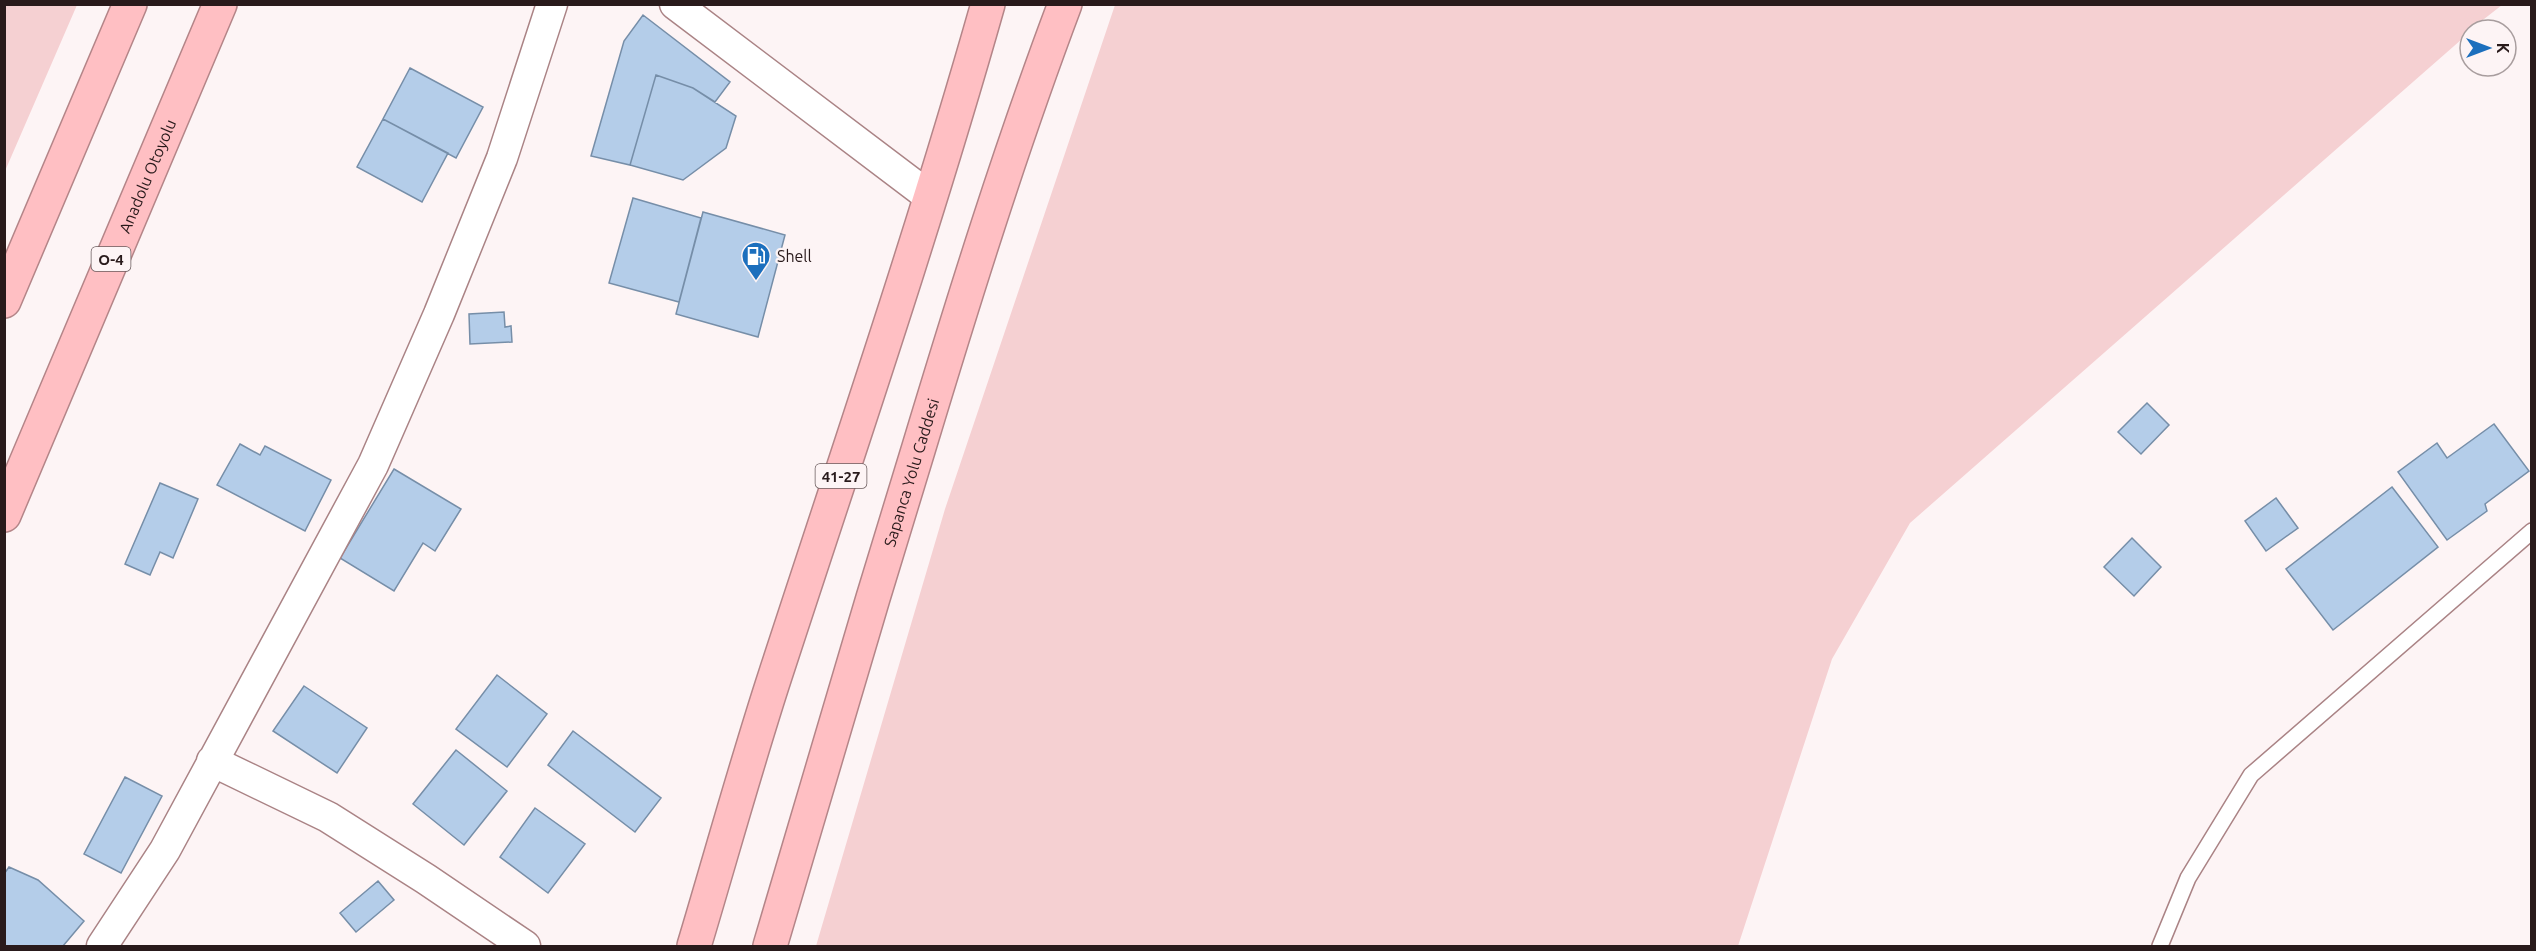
<svg xmlns="http://www.w3.org/2000/svg" width="2536" height="951" viewBox="0 0 2536 951" font-family="Ubuntu,sans-serif">
<style>
.green{fill:#f5d0d2}
.building{fill:#b4cde9;stroke:#768ea8;stroke-width:1.5}
.lines{fill:none;stroke-linecap:round;stroke-linejoin:round}
.lane-casing{stroke:#aa8385;stroke-width:18}
.street-casing{stroke:#aa8385;stroke-width:33}
.highway-casing{stroke:#b48588;stroke-width:36}
.lane{stroke:#fff;stroke-width:15}
.street{stroke:#fff;stroke-width:30}
.highway{stroke:#ffbfc3;stroke-width:33}
.labels{text-anchor:middle;dominant-baseline:central;stroke-width:4.5;stroke-linejoin:round;paint-order:stroke}
.shield{fill:#fdf4f5;stroke:#695b5c;stroke-width:1.5}
.shield-label{font-size:15px;font-weight:bold;fill:#291a1b}
.street-label{font-size:16px;fill:#291a1b;stroke:#fdf4f5}
.poi-label{font-size:16px;fill:#291a1b;stroke:#fdf4f5;text-anchor:start}
</style>
<rect width="100%" height="100%" fill="#fdf4f5"/>
<path class="green" d="M5,4L77,5L5,171L4,5Z
M1115,5V4L2502,5L2470,30V32L1910,523L1832,659L1738,946H816L945,509Z"/>
<path class="building" d="M643,15L730,82L715,102L693,88L656,75L630,165L591,156L624,41Z
M410,68L483,107L456,158L383,119Z
M656,75L693,88L736,116L726,148L683,180L630,165Z
M383,119L448,153L422,202L357,167Z
M633,198L701,218L679,302L609,283Z
M703,212L785,235L758,337L676,314Z
M504,312L505,327L511,326L512,342L470,344L469,314Z
M2147,403L2169,425L2141,454L2118,432Z
M2494,424L2529,471L2485,504L2487,511L2447,540L2398,472L2437,443L2447,458Z
M240,444L260,455L265,446L331,480L305,531L217,485Z
M394,469L461,509L435,551L423,543L394,591L340,558Z
M160,483L198,499L173,558L160,552L150,575L125,564Z
M2392,487L2438,547L2333,630L2286,569Z
M2276,498L2298,528L2266,551L2245,521Z
M2132,538L2161,567L2134,596L2104,567Z
M497,675L547,714L507,767L456,729Z
M304,686L367,728L337,773L273,731Z
M573,731L661,798L635,832L548,765Z
M456,750L507,791L464,845L413,804Z
M125,777L162,796L121,873L84,854Z
M535,808L585,844L548,893L500,857Z
M9,867L38,880L84,921L63,946H4V874Z
M378,881L394,900L356,932L340,913Z"/>
<g class="lines">
<g class="lane-casing">
<path id="lane" d="M2160,946L2188,878L2251,775L2532,531"/>
</g>
<g class="street-casing">
<path id="street" d="M675,4L930,197
M212,761L328,817L426,879L525,946
M102,946L165,850L373,465L439,314L502,158L552,4"/>
</g>
<g class="highway-casing">
<g id="highway">
<path d="M4,301L130,4"/>
<path id="s1" d="M4,515L220,4"/>
<path d="M694,946C721,856 746,765 775,676C848,452 924,230 988,4"/>
<path id="s2" d="M770,946C818,780 868,613 919,447C964,298 1010,150 1065,4"/>
</g>
</g>
<use href="#lane" class="lane"/>
<use href="#street" class="street"/>
<use href="#highway" class="highway"/>
</g>
<defs>
<g id="fuel-pin" transform="scale(1.5)"><path d="M0 17L-7.5 6A9.5 9.5 0 1 1 7.5 6Z" fill="#1c6fbd" stroke="#fdf4f5"/><path d="M-5.5-6h7V0h2V4h1.3V-2.5L3-4.5l.8-.8L6-3V5H2.5V1h-1V6h-7ZM-4.2-4.7v3.2H.2V-4.7Z" fill="#fff"/></g>
</defs>
<g fill-rule="evenodd">
<use href="#fuel-pin" x="756" y="256"/>
</g>
<g class="labels">
<g class="shield">
<rect x="91.5" y="247" width="39" height="24" rx="4.5"/>
<rect x="815.5" y="464" width="51" height="24" rx="4.5"/>
</g>
<g class="shield-label">
<text x="111" y="259">O-4</text>
<text x="841" y="476">41-27</text>
</g>
<g class="street-label">
<text stroke="none"><textPath href="#s1" startOffset="368">Anadolu Otoyolu</textPath></text>
<text stroke="none"><textPath href="#s2" startOffset="494">Sapanca Yolu Caddesi</textPath></text>
</g>
<g class="poi-label">
<text x="777" y="256">Shell</text>
</g>
</g>
<rect width="2536" height="951" fill="none" stroke="#291a1b" stroke-width="12"/>
<g transform="translate(2488 48) rotate(90)"><circle r="28" fill="#fdf4f5" stroke="#a89d9e" stroke-width="1.5"/>
<path d="M0-4.5L10 22L0 15L-10 22Z" fill="#1c6fbd"/>
<text y="-9" font-size="16" font-weight="bold" text-anchor="middle" fill="#291a1b">K</text>
</g>
</svg>
